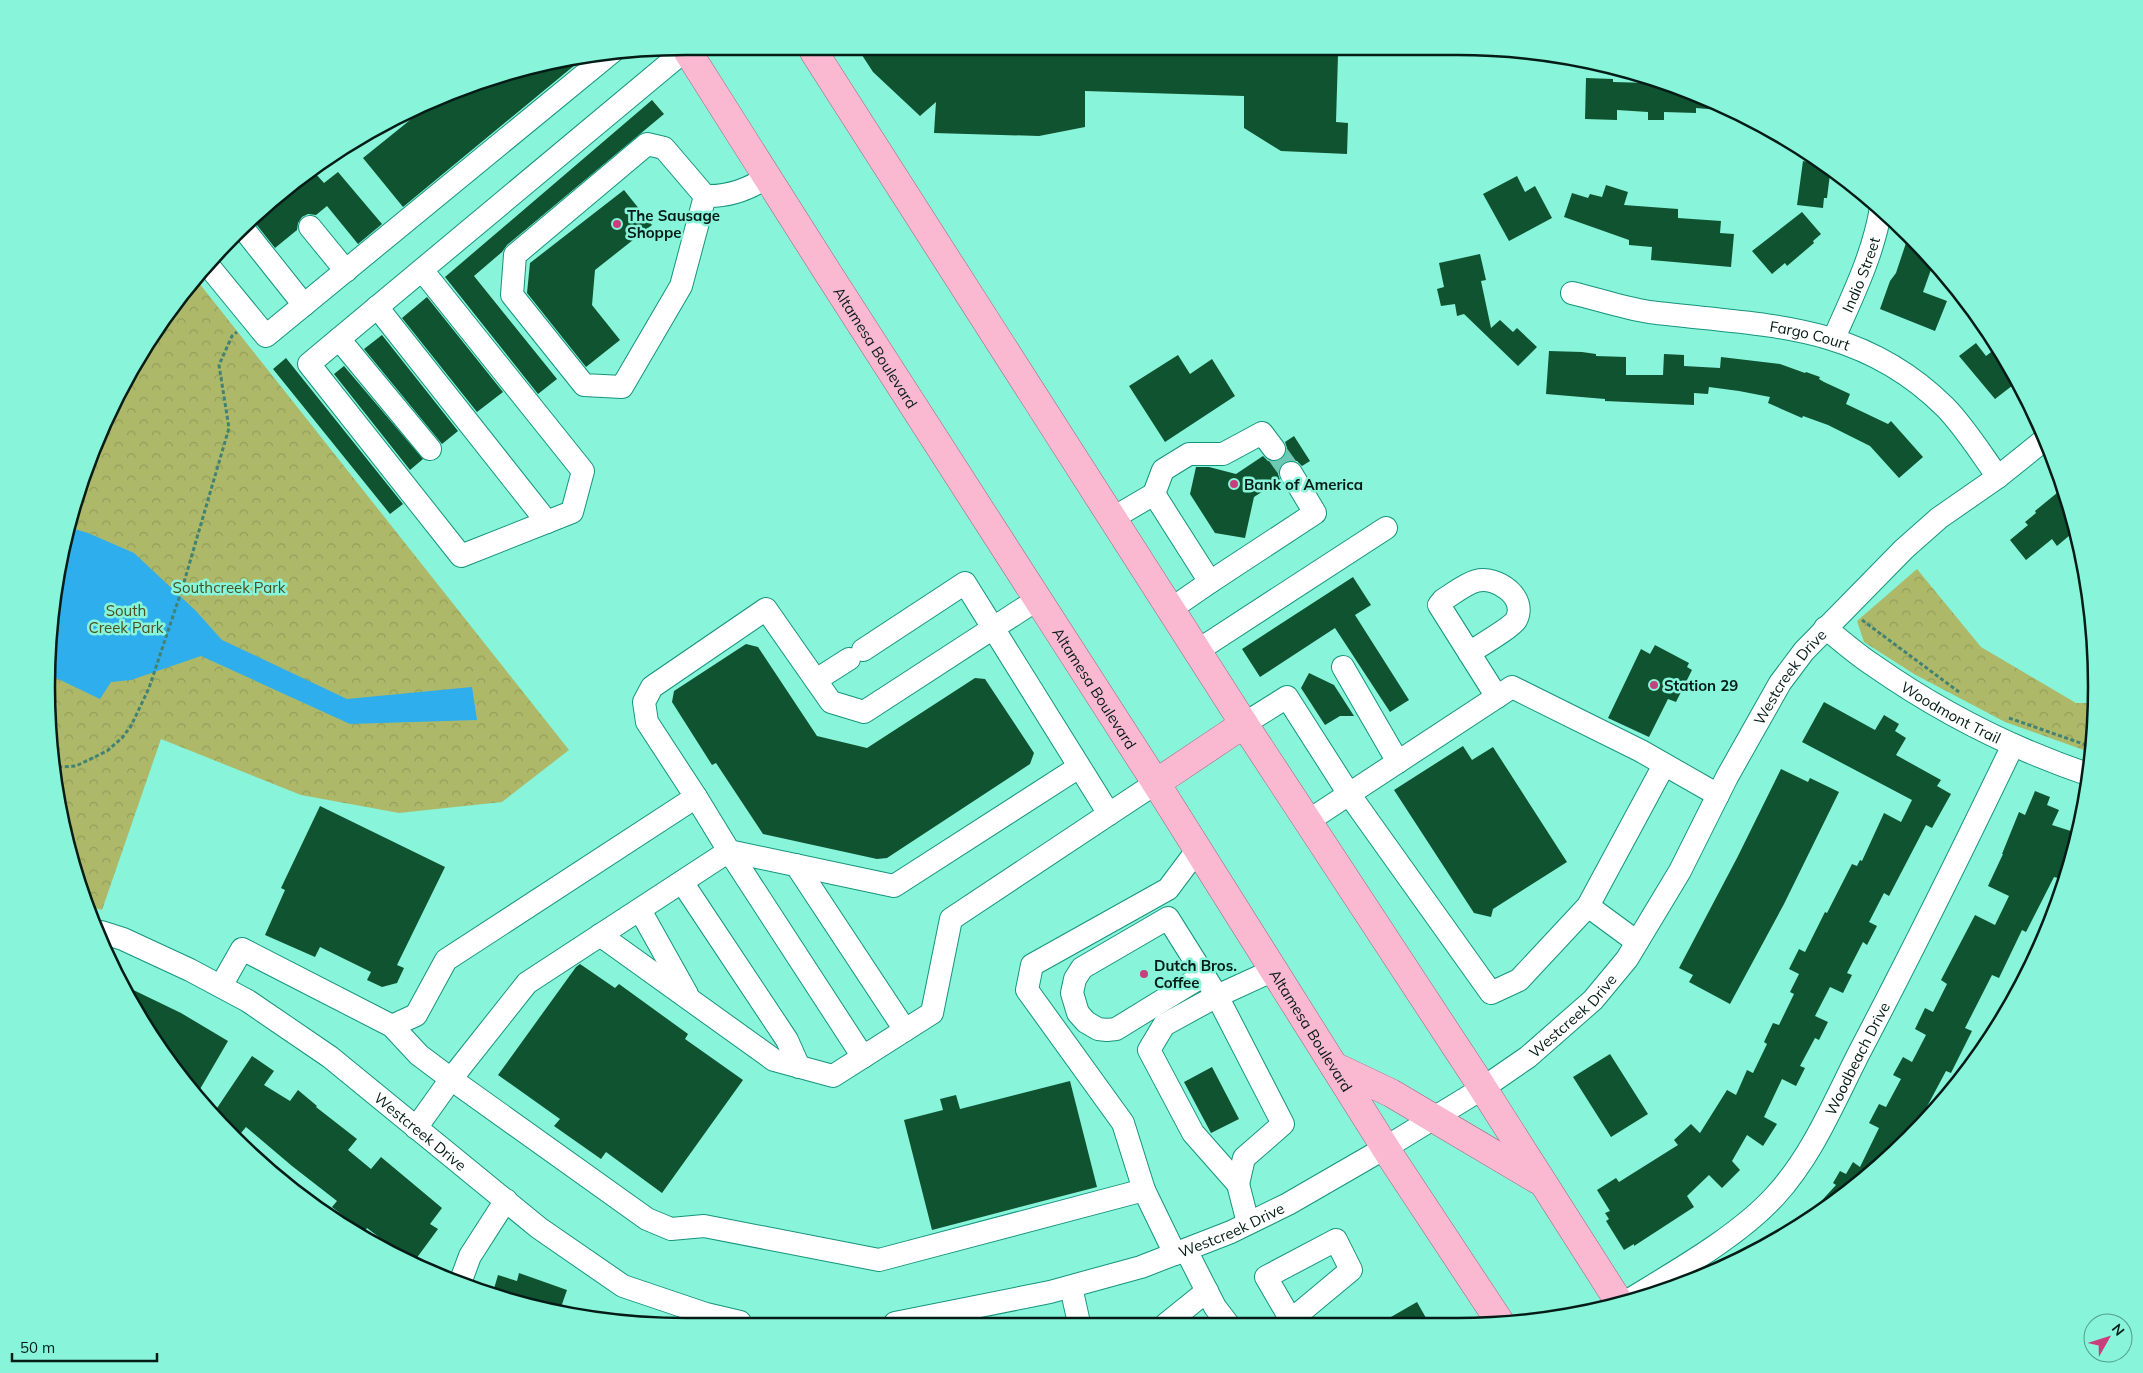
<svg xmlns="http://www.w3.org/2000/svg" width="2143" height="1373" viewBox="0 0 2143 1373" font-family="Mulish,sans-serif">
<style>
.forest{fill:url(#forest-crowns)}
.water{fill:#2eaeed}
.building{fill:#105331}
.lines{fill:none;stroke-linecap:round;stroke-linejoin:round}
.minor-tunnel{stroke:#6ec9b3;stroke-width:22;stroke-dasharray:22 11;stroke-linecap:butt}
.minor-casing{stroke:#15947d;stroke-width:24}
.major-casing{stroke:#a1627c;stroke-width:29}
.path{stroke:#428273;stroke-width:3;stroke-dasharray:4 2.5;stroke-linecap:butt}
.minor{stroke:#fff;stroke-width:22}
.major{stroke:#fab8d1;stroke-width:28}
.poi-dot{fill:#c73f7d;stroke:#88f4da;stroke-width:2}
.labels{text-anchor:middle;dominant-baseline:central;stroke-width:5;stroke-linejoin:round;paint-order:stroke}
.poi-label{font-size:15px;font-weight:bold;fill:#041c16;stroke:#88f4da;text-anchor:start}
.street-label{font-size:15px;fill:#041c16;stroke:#88f4da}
.park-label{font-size:15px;fill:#4a5022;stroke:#88f4da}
.rim{fill:none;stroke:#041c16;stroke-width:2.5}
</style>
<defs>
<pattern id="forest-crowns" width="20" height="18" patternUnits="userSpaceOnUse" patternTransform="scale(1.25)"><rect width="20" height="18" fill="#adb969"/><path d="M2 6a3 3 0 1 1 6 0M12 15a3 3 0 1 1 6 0" fill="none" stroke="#939e5a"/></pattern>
</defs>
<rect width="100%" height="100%" fill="#88f4da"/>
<path class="forest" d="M195,278L569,750L502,802L399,813L301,795L161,739L102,910L91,907L68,852L48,729V645L80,480L132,367L179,297Z
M1917,569L1981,647L2076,703H2093L2092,753L2005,722L1914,674L1864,642L1857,621Z"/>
<path class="water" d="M71,528L88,533L134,553L196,611L222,640L347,699L472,687L477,720L350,724L201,656L131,680L111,682L100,699L54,677H48V645Z"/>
<path class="building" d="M860,52H1242L1338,55L1336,122L1348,123L1347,154L1281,151L1244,128V96L1085,91V127L1039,136L934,133L936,102L920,116L873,72Z
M587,55L403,207L363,158L425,108L481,80Z
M1586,78L1613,79V82L1649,83V81L1702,95L1731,111L1696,108V113L1664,112V120H1648V112L1617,110V120L1585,119Z
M652,100L664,114L507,245L502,252L474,276L557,379L538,394L445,277Z
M1803,161L1827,166L1826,173L1830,174L1827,198H1824L1823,208L1797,205Z
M338,172L382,224L358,244L327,206L316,215L308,214L302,217L298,223L297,230L275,248L252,219L306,174L309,177L315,173L324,183Z
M1517,176L1525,192L1535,186L1552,218L1509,241L1483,194Z
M1606,185L1628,192L1624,205L1678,209V218L1721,221L1720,233L1734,234L1731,267L1651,260L1652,247L1629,245V240L1564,217L1572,193L1588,198L1590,194L1602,197Z
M624,190L652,225L595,270L592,305L620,340L586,367L527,293L530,263Z
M1802,212L1821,234L1813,241L1814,243L1787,266L1785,263L1772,274L1752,251Z
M1908,237L1933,264L1923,292L1947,301L1935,331L1880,309L1890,281L1896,273Z
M1480,254L1486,280L1481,281L1491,328L1500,320L1513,332L1517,328L1537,347L1518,366L1464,314L1457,316L1455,304L1441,306L1437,289L1444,287L1439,263Z
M427,297L503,392L477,412L402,318Z
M382,335L458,431L442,444L364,349Z
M1976,343L1986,356L1995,349L2017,382L1995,399L1959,356Z
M1549,351L1582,352L1596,354V356L1626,357V375H1663L1664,354L1684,355V366L1720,368L1721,357L1780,364L1805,373L1806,372L1820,377L1819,379L1824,382L1850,394L1846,404L1888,424L1891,421L1923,457L1899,478L1870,446L1828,425L1803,416L1802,418L1768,403L1770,397L1739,391L1709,387L1708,394L1694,393V405L1605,401V399L1546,394Z
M1178,355L1190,374L1212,359L1235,396L1165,442L1129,386Z
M286,358L403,504L390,514L273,369Z
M344,366L423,459L410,470L334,374Z
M1294,436L1310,461L1302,466L1297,461L1290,460L1284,462L1280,466L1278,474L1280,480L1254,497L1245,538L1215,533L1190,494L1196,467H1209L1236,474L1263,456L1268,461L1276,462L1282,459L1286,455L1287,448L1285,442Z
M2063,488L2075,521L2076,530L2057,546L2052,539L2026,560L2010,540L2028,525L2025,522L2036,513L2035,511Z
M1353,577L1371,605L1355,615L1409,700L1390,712L1335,628L1260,677L1242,649Z
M746,644L758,647L817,736L867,748L975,678L985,679L1034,753L1030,764L887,858L877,859L763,834L716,763L712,765L672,702L674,691Z
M1655,645L1689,663L1687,667L1692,670L1676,702L1668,699L1649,737L1608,718L1641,649L1650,654Z
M1309,673L1334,685L1354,716H1340L1325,725L1301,688Z
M1824,702L1875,730L1884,715L1899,724L1895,731L1906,738L1896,755L1941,780L1937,786L1951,794L1932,828L1926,825L1889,896L1884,893L1869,922L1877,926L1867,945L1863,942L1847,973L1852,975L1843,993L1830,987L1815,1016L1828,1022L1819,1040L1815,1038L1800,1066L1805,1068L1796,1086L1782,1079L1764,1117L1777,1124L1763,1146L1747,1135L1732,1161L1740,1170L1722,1188L1709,1175L1687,1196L1694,1207L1634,1246V1244L1624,1250L1606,1221L1609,1219L1605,1213L1610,1211L1597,1190L1616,1178L1619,1182L1678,1145L1674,1140L1691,1124L1700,1133L1727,1090L1736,1095L1747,1070L1753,1073L1767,1044L1764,1042L1773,1023L1779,1025L1794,994L1790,992L1799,974L1789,969L1799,949L1805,952L1825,912L1827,913L1852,864L1857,866L1860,860L1862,861L1884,813L1901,822L1912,800L1802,742Z
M1463,746L1472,760L1493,747L1567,862L1493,909L1491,917L1474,913L1394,790Z
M1781,769L1808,782L1810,778L1839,792L1784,904L1730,1004L1689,982L1693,975L1679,968L1737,858Z
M2035,791L2050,797L2047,805L2059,810L2052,825L2077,833L2066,880L2054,877L2026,932L2022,930L1999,978L1992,975L1965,1028L1972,1031L1951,1073L1946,1071L1914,1131L1846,1194L1818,1212L1814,1209L1836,1185L1833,1183L1840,1171L1846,1174L1853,1162L1860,1167L1879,1128L1869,1123L1879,1104L1886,1107L1901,1079L1893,1075L1903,1057L1912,1062L1926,1035L1915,1029L1925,1008L1933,1012L1947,984L1941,980L1975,915L1995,925L2009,896L1988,886L2003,854H2002L2019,812L2025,815Z
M320,806L445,867L397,965L404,968L397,983L382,987L367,980L371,972L320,947L315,957L265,935L285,890L281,888Z
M580,964L615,988L619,984L688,1034L685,1039L743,1080L662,1193L606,1152L601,1159L554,1126L560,1119L498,1075L576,967Z
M123,985L181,1013L228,1041L196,1096L132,1007Z
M1610,1054L1648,1114L1611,1137L1573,1077Z
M252,1056L274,1071L264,1085L290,1101L298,1090L317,1106L316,1107L357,1139L348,1150L371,1169L381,1157L442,1208L430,1224L438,1229L413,1263L367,1228L364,1232L332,1207L337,1201L292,1166L246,1127L241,1133L213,1114Z
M1212,1067L1239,1119L1211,1133L1184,1082Z
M1070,1081L1097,1187L932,1230L904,1120L943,1110L940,1099L956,1095L960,1109Z
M519,1273L567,1290L560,1310L493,1292L498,1275L517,1281Z
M1417,1302L1430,1325H1377Z"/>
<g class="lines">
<path class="minor-tunnel" d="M1274,449L1291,473"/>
<g class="minor-casing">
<g id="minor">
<path d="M705,196L681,286L622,387L584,385L512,295L515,255L647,144L664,148L705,196C729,197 748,190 767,177"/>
<path d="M242,227L304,305"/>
<path d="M310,227L346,271"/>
<path d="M207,264L266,336L612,52"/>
<path d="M422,270L583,471L572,512L461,556L309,364C433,260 558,156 683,52"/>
<path id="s1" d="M1572,293C1597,299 1624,308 1649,312C1761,326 1859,321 1945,407C1964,426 1982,455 1998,477"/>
<path d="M377,307L547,522"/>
<path id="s2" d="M1834,338C1853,295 1873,255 1881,208"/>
<path d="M339,339L430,449"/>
<path d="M1154,494L1163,470L1189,454H1223L1262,433L1274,449"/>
<path d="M1113,518L1154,494L1210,582L1171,609"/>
<path d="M1210,582L1315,513L1291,473"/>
<path id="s3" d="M1825,628C1841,640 1856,654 1873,665C1940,712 2013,749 2090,775"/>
<path d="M863,650L965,583L1109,814L1156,783"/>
<path d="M1197,651L1386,528"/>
<path d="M1469,653C1478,647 1512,627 1516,620C1528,598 1497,575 1476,581C1465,584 1453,594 1443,600L1439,605L1497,697"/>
<path d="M1343,667L1398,762"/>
<path d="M816,680L849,659"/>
<path d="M1244,724L1287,697L1349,794L1491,993L1519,980L1588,906L1664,765"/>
<path d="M696,797L729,851L894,886L1079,767"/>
<path d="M1308,821L1512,687L1641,751L1718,795"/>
<path d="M796,865L905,1030"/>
<path d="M682,882L787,1040L799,1067"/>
<path d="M1588,906L1637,942"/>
<path d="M640,910L687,994"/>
<path id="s4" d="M101,932L123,939L190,970L248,1001L330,1057L539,1228L623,1286L706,1314L740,1322"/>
<path d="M600,935L774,1060L833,1076L932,1013L951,919L1109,814"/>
<path d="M1204,975L1116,1029L1107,1030L1098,1029L1086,1022L1078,1013L1072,993L1075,979L1082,968L1168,918L1217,996L1283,1124L1244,1158L1238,1184"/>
<path d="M221,986L242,949L392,1026L419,1055L451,1079L527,983L729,851L863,1057"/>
<path d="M392,1026L416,1015L446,960L696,797L647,722L644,702L652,687L766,609L831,702L864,712L1038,599"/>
<path d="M416,1128L451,1079L647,1219L671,1229L704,1226L879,1260L1144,1190"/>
<path d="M1248,1223L1238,1184L1193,1133L1149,1050L1164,1025L1217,996L1274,970"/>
<path d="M1186,1250L1215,1307L1228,1324"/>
<path d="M1175,1254L1144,1190L1123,1123L1027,990L1032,965L1168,889L1198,849"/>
<path d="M460,1283L470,1256L506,1200"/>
<path d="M1071,1287L1079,1323"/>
<path id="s5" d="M1621,1305C1669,1275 1737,1238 1775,1196C1812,1156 1834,1102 1859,1053C1912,952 1963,849 2013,745"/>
<path id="s6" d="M895,1323L1050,1292L1141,1267L1231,1232L1288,1204L1385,1148L1483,1088L1528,1057L1593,1000L1627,959L1680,871L1727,777L1780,683L1804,651L1904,549L1939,518L1998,477L2044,440"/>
<path d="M1166,1324L1207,1291"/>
<path d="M1286,1324L1291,1320L1351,1270L1336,1240L1266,1277L1291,1320"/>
</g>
</g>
<g class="major-casing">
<g id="major">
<path id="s7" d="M688,52L828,273L1156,783L1393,1160L1502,1325"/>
<path d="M814,52L1244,724L1477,1079L1621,1305"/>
<path d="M1156,783L1244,724"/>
<path d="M1334,1066L1391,1093L1538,1180"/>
</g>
</g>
<path class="path" d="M1862,620L1959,692
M2009,718L2092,747
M53,763L59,767L76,766L107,751L122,738L131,726L149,688L182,589L229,428L219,365L232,336L237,332"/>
<use href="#minor" class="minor"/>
<use href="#major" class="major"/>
</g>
<g class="poi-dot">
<circle cx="617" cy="224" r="5"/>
<circle cx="1234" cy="484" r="5"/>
<circle cx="1654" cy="685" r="5"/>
<circle cx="1144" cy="974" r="5"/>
</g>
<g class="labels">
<g class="poi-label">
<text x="627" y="215">The Sausage<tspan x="627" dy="17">Shoppe</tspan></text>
<text x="1244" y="484">Bank of America</text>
<text x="1664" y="685">Station 29</text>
<text x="1154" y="965">Dutch Bros.<tspan x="1154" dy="17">Coffee</tspan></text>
</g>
<g class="street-label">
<text stroke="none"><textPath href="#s2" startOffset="69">Indio Street</textPath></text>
<text stroke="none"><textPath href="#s1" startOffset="242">Fargo Court</textPath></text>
<text stroke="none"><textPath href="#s7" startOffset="350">Altamesa Boulevard</textPath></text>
<text stroke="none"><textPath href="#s6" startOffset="1160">Westcreek Drive</textPath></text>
<text stroke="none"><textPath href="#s7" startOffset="755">Altamesa Boulevard</textPath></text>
<text stroke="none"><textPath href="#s3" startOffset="152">Woodmont Trail</textPath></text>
<text stroke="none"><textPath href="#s6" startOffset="755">Westcreek Drive</textPath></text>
<text stroke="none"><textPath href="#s7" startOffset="1160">Altamesa Boulevard</textPath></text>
<text stroke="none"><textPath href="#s5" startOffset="350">Woodbeach Drive</textPath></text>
<text stroke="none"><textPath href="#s4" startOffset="379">Westcreek Drive</textPath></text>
<text stroke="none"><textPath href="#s6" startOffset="350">Westcreek Drive</textPath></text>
</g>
<g class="park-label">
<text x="229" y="587">Southcreek Park</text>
<text x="126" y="610">South<tspan x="126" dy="17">Creek Park</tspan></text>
</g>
</g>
<path d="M0 0H2143V1373H0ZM686 55H1457A631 631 0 0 1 2088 686V687A631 631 0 0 1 1457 1318H686A631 631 0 0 1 55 687V686A631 631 0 0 1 686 55Z" fill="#88f4da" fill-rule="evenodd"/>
<path class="rim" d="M686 55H1457A631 631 0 0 1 2088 686V687A631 631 0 0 1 1457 1318H686A631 631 0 0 1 55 687V686A631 631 0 0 1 686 55Z"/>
<g transform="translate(2108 1338) rotate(51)"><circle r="24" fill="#88f4da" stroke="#539e8c"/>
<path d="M0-4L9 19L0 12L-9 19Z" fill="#c73f7d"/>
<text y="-8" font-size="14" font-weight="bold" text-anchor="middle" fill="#041c16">N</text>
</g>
<path d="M12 1353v8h145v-8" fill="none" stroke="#041c16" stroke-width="2.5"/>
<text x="20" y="1353" font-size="15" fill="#041c16" stroke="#88f4da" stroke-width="4" paint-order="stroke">50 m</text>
</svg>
